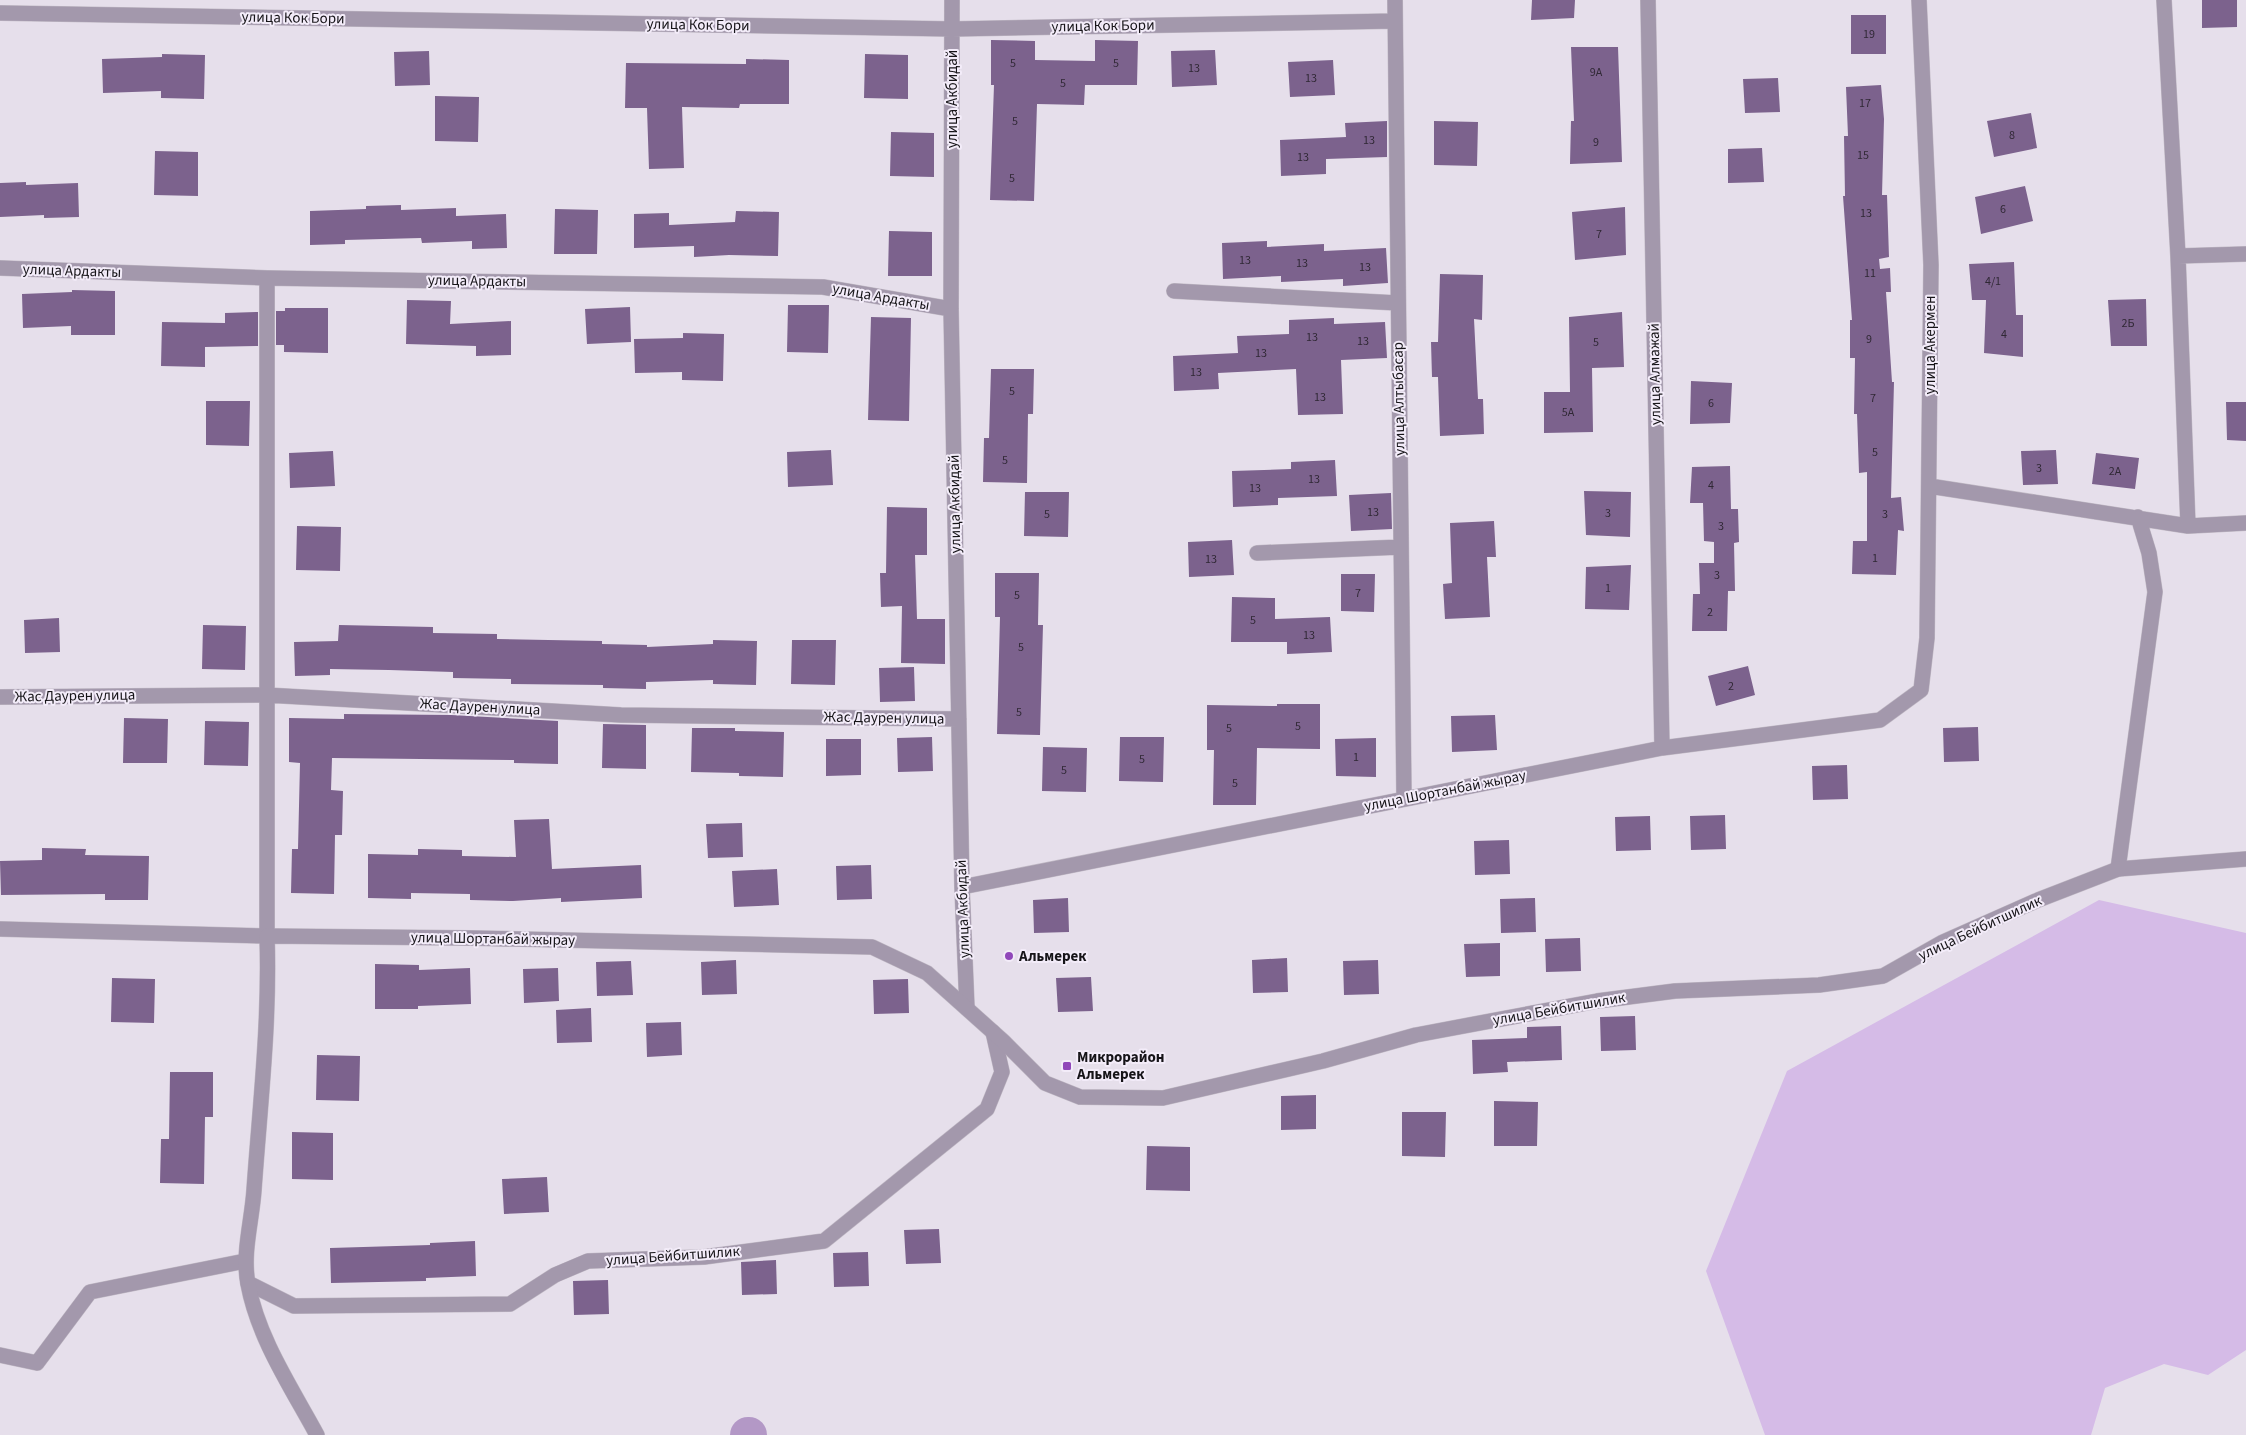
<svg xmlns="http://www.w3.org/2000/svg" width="2246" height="1435" viewBox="0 0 2246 1435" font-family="'Source Sans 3',sans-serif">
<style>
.green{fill:#d5bbe7}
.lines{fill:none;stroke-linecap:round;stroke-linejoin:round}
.river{stroke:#b398c6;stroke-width:36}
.building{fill:#7c628d}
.minor-casing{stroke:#c1bac5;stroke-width:16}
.tertiary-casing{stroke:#c1bac5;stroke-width:16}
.minor{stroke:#a398ac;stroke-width:15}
.tertiary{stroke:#a398ac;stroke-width:15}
.poi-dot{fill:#9148ba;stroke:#f3ecf9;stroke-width:2}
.labels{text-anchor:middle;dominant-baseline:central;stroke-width:4;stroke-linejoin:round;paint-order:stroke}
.number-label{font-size:12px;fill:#302835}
.street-label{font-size:15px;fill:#161418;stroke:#f3ecf9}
.poi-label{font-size:15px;font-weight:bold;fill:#161418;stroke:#f3ecf9;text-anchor:start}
</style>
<rect width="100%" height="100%" fill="#e6dfeb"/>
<path class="green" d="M2099,900L2246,933V1350L2208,1375L2164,1364L2105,1388L2091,1435H1765L1706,1271L1787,1071Z"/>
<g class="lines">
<path class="river" d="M748,1435H749"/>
</g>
<path class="building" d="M1532,0H1575L1574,18L1531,20Z
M2202,0H2237V27L2202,28Z
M1851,15H1886V54H1851Z
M991,40L1035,41V60L1095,61V40L1138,41L1137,85H1085L1084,105L1037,104L1034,201L990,200L994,85H991Z
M1571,47H1618L1622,162L1570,164L1571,121H1574Z
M1215,50L1217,85L1172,87L1171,51Z
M429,51L430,85L395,86L394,52Z
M162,54L205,55L204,99L161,98V91L103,93L102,59L162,57Z
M865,54L908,55V99L864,98Z
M746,59L789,60V104H740L739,108L682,107L684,168L649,169L647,108H625L626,63L746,64Z
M1333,60L1335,95L1290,97L1288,62Z
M1778,78L1780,112L1745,113L1743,79Z
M1881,85L1884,119L1882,195H1887L1889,257L1879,259L1880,269L1890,268L1891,292H1886L1892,382H1894L1891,498L1901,497L1904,531L1898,530L1896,575L1852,574L1853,541H1867V472L1859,473L1857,414H1854L1855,358H1850V320H1852L1843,196H1845L1844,136H1848L1846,87Z
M435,96L479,97L478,142L435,141Z
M2031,113L2037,148L1994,157L1987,121Z
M1387,121V157L1326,159V174L1281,176L1280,140L1346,137L1345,123Z
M1434,121L1478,122L1477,166L1434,165Z
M891,132L934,133V177L890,176Z
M1762,148L1764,182L1728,183V149Z
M155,151L198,152V196L154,195Z
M26,182V185L78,183L79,217L44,218V215L0,217V183Z
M2025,186L2033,221L1981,234L1975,197Z
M401,205V210L456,208V216L506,214L507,248L472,249V241L422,243L421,238L345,240V244L310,245V211L366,209V206Z
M1625,207L1626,255L1575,260L1572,212Z
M555,209L598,210L597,254H554Z
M736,211L779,212L778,256L729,255L694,257V246L634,248V214L669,213V225L735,222Z
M889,231L932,232V276H888Z
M1267,241V247L1324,244V251L1386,248L1388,283L1343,286V279L1281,282V276L1223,279L1222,243Z
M2014,262L2016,315H2023V357L1984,353L1986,300H1972L1969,264Z
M1440,274L1483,275L1482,320L1474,319L1478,399H1483L1484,434L1440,436L1438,377H1432L1431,342H1438Z
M72,290L115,291V335H71V326L23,328L22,294L72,292Z
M2146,299L2147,346H2111L2108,300Z
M407,300L451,301L450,324L511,321V355L476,356V346L406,344Z
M788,305H829L828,353L787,352Z
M630,307L631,342L587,344L585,309Z
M285,308H328V353L284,352V345H276V311H285Z
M258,312V346L205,347V367L161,366L162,322L225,323V313Z
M1622,312L1624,367L1592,368L1593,432L1544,433V392H1570L1569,317Z
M871,317L911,318L909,421L868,420Z
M1334,318V324L1385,322L1387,358L1341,360L1343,414L1298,415L1296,369L1218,373L1219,389L1174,391L1173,356L1238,353L1237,336L1289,334V320Z
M683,333L724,334L723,381L682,380V372L635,373L634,339L683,338Z
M991,369H1034L1033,414H1028L1027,483L983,482L984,438H989Z
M1691,381L1732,383L1730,423L1690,424Z
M206,401H250L249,446L206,445Z
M2226,402H2246V441L2227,440Z
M831,450L833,485L788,487L787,452Z
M2056,450L2058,484L2023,485L2021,451Z
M333,451L335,486L290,488L289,453Z
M2096,453L2139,458L2135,489L2092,484Z
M1335,460L1337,496L1278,498V505L1233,507L1232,471L1291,469V462Z
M1730,466L1731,509H1738L1739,542L1734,543L1735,591H1728L1727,631H1692L1693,594H1700L1699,563H1714V542L1704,541L1703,503H1690L1692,467Z
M1584,491L1631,492L1630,537L1586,535Z
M1025,492H1069L1068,537L1024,536Z
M1391,493L1392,529L1351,531L1349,495Z
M887,507L927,508V555H915L917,619H945V664L901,663L902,606L881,607L880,573H886Z
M1494,521L1496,557H1487L1490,617L1445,619L1443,584L1452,583L1450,523Z
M297,526L341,527L340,571L296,570Z
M1232,540L1234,575L1189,577L1188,542Z
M1631,565L1629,610L1585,609L1586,567Z
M995,573H1039L1038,625H1043L1040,735L997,734L1000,617H995Z
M1341,574H1375L1374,612L1341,611Z
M1232,597L1275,598V619L1330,617L1332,652L1287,654V642H1231Z
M59,618L60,652L25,653L24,620Z
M203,625L246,626L245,670L202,669Z
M339,625L433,627V633L497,634V639L602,641V644L647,645V647L713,644V640L757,641L756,685L713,684V680L646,682V689L603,688V685L511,684V679L453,678V672L389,670L330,669V675L295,676L294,642L338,641Z
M792,640H836L835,685L791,684Z
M1748,666L1755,695L1716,706L1708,676Z
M914,667L915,701L880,702L879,668Z
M1277,704H1320V749L1257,748L1256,805H1213L1214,750H1207V705L1277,706Z
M344,714L451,715L558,721V764L514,763V760L332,758L331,790L343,791L342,835H335L334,894L291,893L292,849H298L300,763L289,762V718L344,719Z
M1495,715L1497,750L1452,752L1451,716Z
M124,718L168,719L167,763H123Z
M205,721L249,722L248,766L204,765Z
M603,724L646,725V769L602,768Z
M1978,727L1979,761L1944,762L1943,728Z
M692,728H735V731L784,732L783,777L739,776V773L691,772Z
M932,737L933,771L898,772L897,738Z
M1120,737H1164L1163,782L1119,781Z
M1376,738V777L1336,776L1335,739Z
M826,739H861V775L826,776Z
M1043,747L1087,748L1086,792L1042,791Z
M1847,765L1848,799L1813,800L1812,766Z
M1725,815L1726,849L1691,850L1690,816Z
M1650,816L1651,850L1616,851L1615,817Z
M549,819L552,869L641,865L642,898L561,902V898L513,901L470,900V894L411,893V899L368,898V854L418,855V849L462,850V856L516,857L514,820Z
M742,823L743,857L708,858L706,824Z
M1509,840L1510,874L1475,875L1474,841Z
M42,848L86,849L85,855L149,856L148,900H105V894L1,895L0,861L42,860Z
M871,865L872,899L837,900L836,866Z
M777,869L779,905L734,907L732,871Z
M1068,898L1069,932L1034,933L1033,900Z
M1535,898L1536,932L1501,933L1500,899Z
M1580,938L1581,971L1546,972L1545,939Z
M1500,943V976L1466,977L1464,944Z
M1287,958L1288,992L1253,993L1252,960Z
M736,960L737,994L702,995L701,962Z
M1378,960L1379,994L1344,995L1343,961Z
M631,961L633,995L597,996L596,962Z
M375,964L419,965V970L470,968L471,1004L418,1006V1009H375Z
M558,968L559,1001L524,1003L523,969Z
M1091,977L1093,1011L1058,1012L1056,978Z
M112,978L155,979L154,1023L111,1022Z
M908,979L909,1013L874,1014L873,980Z
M591,1008L592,1042L557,1043L556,1010Z
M1635,1016L1636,1050L1601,1051L1600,1017Z
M681,1022L682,1055L647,1057L646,1023Z
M1561,1026L1562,1060L1507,1062L1508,1072L1473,1074L1472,1040L1527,1038V1027Z
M317,1055L360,1056L359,1101L316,1100Z
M170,1072H213V1117H205L204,1184L160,1183L161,1139H169Z
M1316,1095V1129L1281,1130V1096Z
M1494,1101L1538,1102L1537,1146H1494Z
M1402,1112H1446L1445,1157L1402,1156Z
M292,1132L333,1133V1180L292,1179Z
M1147,1146L1190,1147V1191L1146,1190Z
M547,1177L549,1212L504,1214L502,1179Z
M939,1229L941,1263L906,1264L904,1230Z
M475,1241L476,1276L426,1278V1281L331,1283L330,1248L430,1245V1243Z
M868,1252L869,1286L834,1287L833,1253Z
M776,1260L777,1294L742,1295L741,1262Z
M608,1280L609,1314L574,1315L573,1281Z"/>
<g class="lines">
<g class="minor-casing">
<path id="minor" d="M952,0L951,309L962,887L967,1008
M1395,0L1404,798
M1648,0L1662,748
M2164,0L2178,256L2188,526
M0,13L952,29L1395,21
M2178,256L2246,254
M0,268L267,278L823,287L951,309
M1174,291L1398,303
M1929,486L2188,526L2246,523
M1257,553L1401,547
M0,697L266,695L621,715L959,719
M2118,869L2155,592L2149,553L2138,517
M962,887L1662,748L1880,720L1921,690L1927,638L1931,265L1919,0
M0,929L267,936V278
M248,1283L294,1306L510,1304L555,1275L588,1261L704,1257L824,1241L987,1109L1002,1072L993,1032
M0,1355L37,1363L90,1292L245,1261"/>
</g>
<g class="tertiary-casing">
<path id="tertiary" d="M317,1435C291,1387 258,1338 248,1284C242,1253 252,1221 254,1190C260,1105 270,1021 267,936L471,938L872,947L927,973L1003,1041L1045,1083L1080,1097L1163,1098L1323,1061L1416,1035L1597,1001L1675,991L1819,985L1883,976L1943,942L2038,900L2118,869L2246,859"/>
</g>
<use href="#minor" class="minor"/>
<use href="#tertiary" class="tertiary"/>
</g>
<g class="poi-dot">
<circle cx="1009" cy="956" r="5"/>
<rect x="1062" y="1061" width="10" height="10" rx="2.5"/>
</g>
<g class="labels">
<g class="number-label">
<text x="1869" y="34">19</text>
<text x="1013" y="63">5</text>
<text x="1116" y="63">5</text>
<text x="1194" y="68">13</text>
<text x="1596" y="72">9А</text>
<text x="1311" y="78">13</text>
<text x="1063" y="83">5</text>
<text x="1865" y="103">17</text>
<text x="1015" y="121">5</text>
<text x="2012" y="135">8</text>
<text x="1369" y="140">13</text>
<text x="1596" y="142">9</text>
<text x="1863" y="155">15</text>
<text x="1303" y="157">13</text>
<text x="1012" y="178">5</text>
<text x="2003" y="209">6</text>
<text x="1866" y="213">13</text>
<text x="1599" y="234">7</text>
<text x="1245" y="260">13</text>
<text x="1302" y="263">13</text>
<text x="1365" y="267">13</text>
<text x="1870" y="273">11</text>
<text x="1993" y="281">4/1</text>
<text x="2128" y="323">2Б</text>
<text x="2004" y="334">4</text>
<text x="1312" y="337">13</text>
<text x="1869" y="339">9</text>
<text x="1363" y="341">13</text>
<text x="1596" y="342">5</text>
<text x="1261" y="353">13</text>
<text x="1196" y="372">13</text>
<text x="1012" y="391">5</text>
<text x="1320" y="397">13</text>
<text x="1873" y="398">7</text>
<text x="1711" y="403">6</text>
<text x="1568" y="412">5А</text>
<text x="1875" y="452">5</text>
<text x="1005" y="460">5</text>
<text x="2039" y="468">3</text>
<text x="2115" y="471">2А</text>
<text x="1314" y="479">13</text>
<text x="1711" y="485">4</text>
<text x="1255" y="488">13</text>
<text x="1373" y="512">13</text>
<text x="1608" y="513">3</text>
<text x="1047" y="514">5</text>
<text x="1885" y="514">3</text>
<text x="1721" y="526">3</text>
<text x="1875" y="558">1</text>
<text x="1211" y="559">13</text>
<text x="1717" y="575">3</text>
<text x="1608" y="588">1</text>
<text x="1358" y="593">7</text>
<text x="1017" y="595">5</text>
<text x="1710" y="612">2</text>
<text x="1253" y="620">5</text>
<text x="1309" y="635">13</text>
<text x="1021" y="647">5</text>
<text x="1731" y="686">2</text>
<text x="1019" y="712">5</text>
<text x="1298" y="726">5</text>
<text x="1229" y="728">5</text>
<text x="1356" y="757">1</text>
<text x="1142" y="759">5</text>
<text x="1064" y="770">5</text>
<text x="1235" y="783">5</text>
</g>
<g class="street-label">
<text transform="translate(293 18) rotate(1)">улица Кок Бори</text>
<text transform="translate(698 25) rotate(1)">улица Кок Бори</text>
<text transform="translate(1103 26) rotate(-1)">улица Кок Бори</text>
<text transform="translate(952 99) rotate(-90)">улица Акбидай</text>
<text transform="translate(72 271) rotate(2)">улица Ардакты</text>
<text transform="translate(477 281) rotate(1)">улица Ардакты</text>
<text transform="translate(881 297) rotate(10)">улица Ардакты</text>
<text transform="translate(1930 345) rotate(-90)">улица Акермен</text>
<text transform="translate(1655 374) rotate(-91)">улица Алмажай</text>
<text transform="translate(1399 399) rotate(-91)">улица Алтыбасар</text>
<text transform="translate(955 504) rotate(-91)">улица Акбидай</text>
<text transform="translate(75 696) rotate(-1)">Жас Даурен улица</text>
<text transform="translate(480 707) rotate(3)">Жас Даурен улица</text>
<text transform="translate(884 718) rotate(1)">Жас Даурен улица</text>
<text transform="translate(1445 791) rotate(-11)">улица Шортанбай жырау</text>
<text transform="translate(963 909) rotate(-92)">улица Акбидай</text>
<text transform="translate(1980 928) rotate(-25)">улица Бейбитшилик</text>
<text transform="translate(493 939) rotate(1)">улица Шортанбай жырау</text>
<text transform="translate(1559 1009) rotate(-10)">улица Бейбитшилик</text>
<text transform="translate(673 1256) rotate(-4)">улица Бейбитшилик</text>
</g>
<g class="poi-label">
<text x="1019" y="956">Альмерек</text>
<text x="1077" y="1057">Микрорайон<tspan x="1077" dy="17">Альмерек</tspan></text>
</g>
</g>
</svg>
